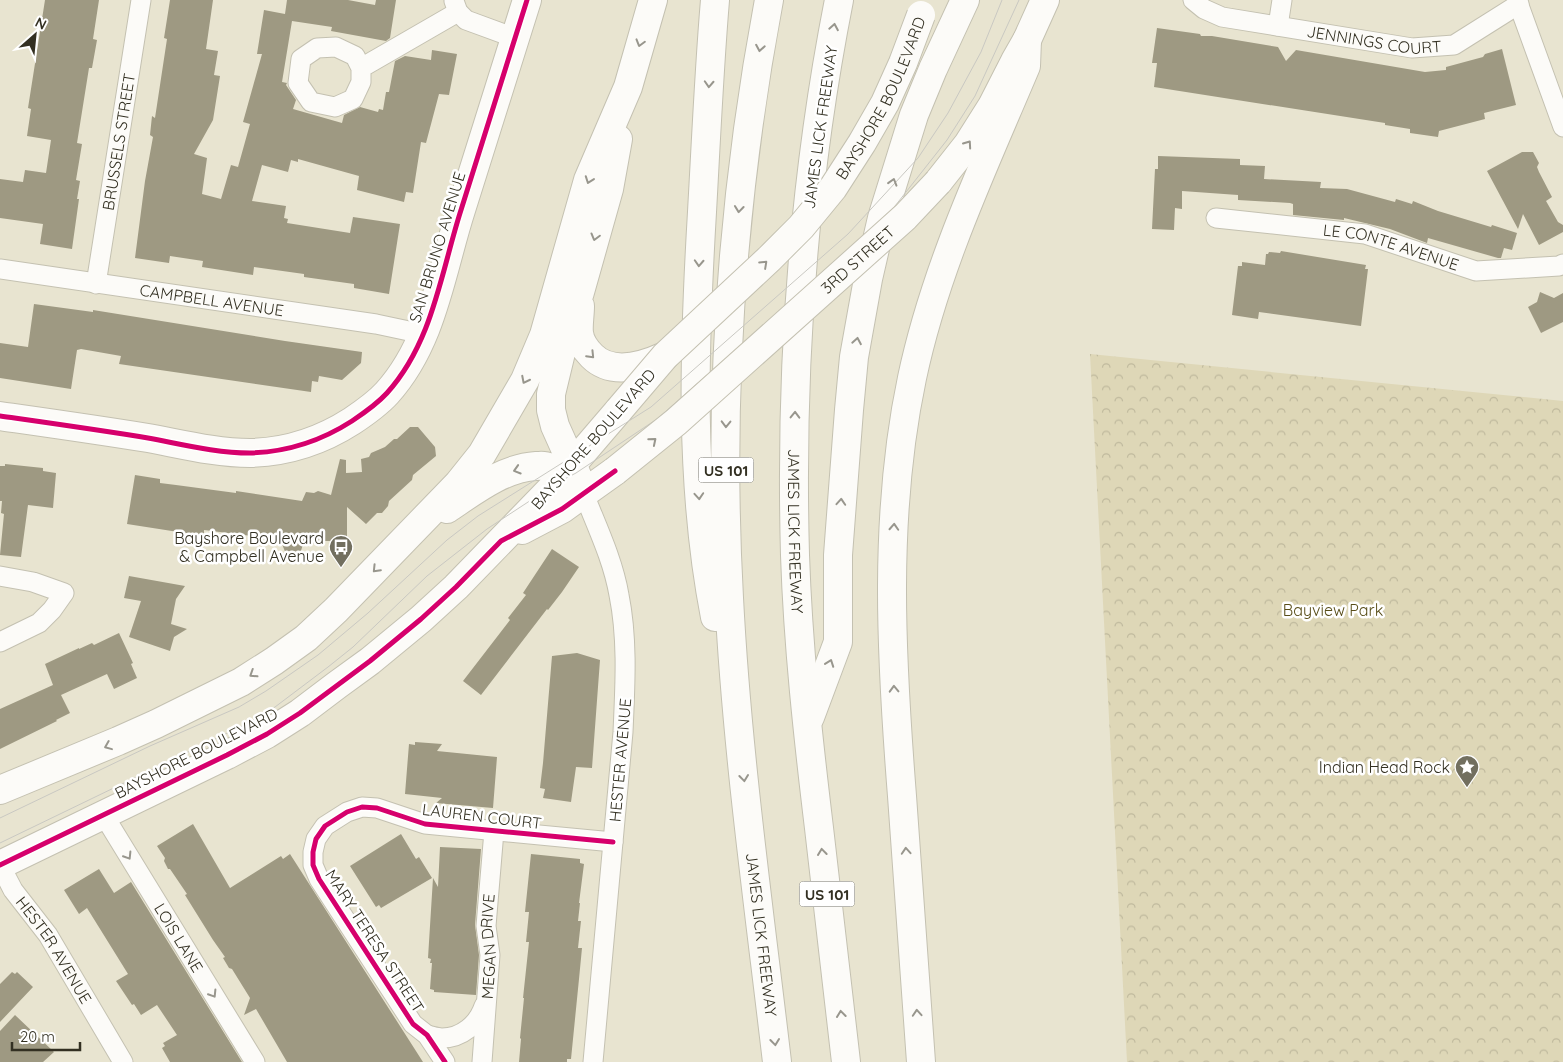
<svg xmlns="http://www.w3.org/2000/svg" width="1563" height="1062" viewBox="0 0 1563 1062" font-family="Quicksand,sans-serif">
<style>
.park{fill:url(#park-crowns)}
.building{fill:#9e9982}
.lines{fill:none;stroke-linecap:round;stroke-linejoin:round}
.street-casing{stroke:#c4c1b1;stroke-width:21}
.secondary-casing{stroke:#c4c1b1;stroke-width:30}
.primary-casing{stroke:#c4c1b1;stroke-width:30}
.highway-casing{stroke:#c4c1b1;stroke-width:30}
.street{stroke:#fcfbf8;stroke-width:19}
.secondary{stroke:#fcfbf8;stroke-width:28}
.primary{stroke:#fcfbf8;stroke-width:28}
.highway{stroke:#fcfbf8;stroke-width:28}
.tram{stroke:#c9c8c2;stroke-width:1}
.primary-bridge-casing{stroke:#c4c1b1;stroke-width:30;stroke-linecap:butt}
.primary-bridge{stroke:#fcfbf8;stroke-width:28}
.cycleway-casing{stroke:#fff;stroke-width:8}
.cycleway{stroke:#d6006c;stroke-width:5}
.oneway{stroke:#98968d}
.labels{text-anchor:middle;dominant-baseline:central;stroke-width:5;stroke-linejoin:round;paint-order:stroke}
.shield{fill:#fff;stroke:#706e64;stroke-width:1}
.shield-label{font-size:15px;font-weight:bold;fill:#333022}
.street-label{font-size:16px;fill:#333022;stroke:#fff}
.poi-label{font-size:16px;fill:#333022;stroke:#fff;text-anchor:end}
.park-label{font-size:16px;fill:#584d18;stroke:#fff}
</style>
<defs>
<pattern id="park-crowns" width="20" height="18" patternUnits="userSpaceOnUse" patternTransform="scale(1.25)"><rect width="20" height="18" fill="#ded7b7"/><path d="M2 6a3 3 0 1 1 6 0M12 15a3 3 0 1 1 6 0" fill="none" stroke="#bfb99d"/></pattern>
</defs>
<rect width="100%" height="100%" fill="#e8e4d0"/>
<path class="park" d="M1090,354L1563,401V1062H1127Z"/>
<path class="building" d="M45,0H99L93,39L97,40L92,68H89L77,143L82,144L76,180L80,181L77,199H79L72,249L40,244L43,224L0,218V179L23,182L25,170L46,173L51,140L27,136L31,109L28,108Z
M170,0H213L206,49L218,51L214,75L220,76L213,120L194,154L207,158L202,194L221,199L231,165L238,167L250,124L243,122L262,54H257L264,10L285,14L287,0H348L375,5L376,0H396L390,38L386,41L331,31L332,27L292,21L282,82L287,83L286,85L296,100L293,109L342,123L344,115L360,107L378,112L379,109L383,110L386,92H389L395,61L405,56L431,60L432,50L457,54L449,95L439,94L426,143L421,142L413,193L406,192L404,202L357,190L359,176L298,159V162L291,160L288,172L262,165L252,201L286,206L284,218L288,219L287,223L350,233L353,217L400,224L389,294L354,288V284L304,277V274L254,267L253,275L202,267L203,261L170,256L169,263L135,258L145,181L153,137L150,135L152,116L155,118L167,39L164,38Z
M1157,28L1200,34L1201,36H1212L1278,47L1286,61L1296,50L1425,72L1446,70V67L1483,57L1485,54L1502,49L1516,105L1484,113L1485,119L1439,131L1438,137L1410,133V129L1385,125V123L1154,87L1157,63H1152Z
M1522,152H1533L1539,163L1537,167L1539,172L1552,197L1546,201L1558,222L1563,225V232L1539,245L1523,214L1518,229L1487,171Z
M1158,156L1240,159V165L1265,166L1264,179L1321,182L1320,188L1347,189L1395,202L1396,199L1412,204L1413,201L1438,211L1491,227L1492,225L1517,233L1512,250L1504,248L1501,258H1498L1428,238L1427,243L1390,229L1344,218V220L1293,215V204L1290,203L1238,200V195L1182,191V209L1175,208L1174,230L1152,229L1155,169H1158Z
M1281,251L1366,265L1365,269H1368L1361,326L1259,312L1258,319L1232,315L1238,266H1242V262L1265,265L1266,254H1268L1269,252L1280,253Z
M1540,292L1554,298L1563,293V322L1541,333L1528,307L1537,302Z
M34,304L93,312V310L285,341L362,352L361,363L342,380L319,376L318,382L312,381L311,392L119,364L121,356L81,349L77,350L71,389L0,378V343L28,347Z
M410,427H418L435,447L436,456L413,475L412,480L389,501L388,506L382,513H377L366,524L347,507V537H342L339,541H320L319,545L304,541L300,554L296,553L288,559L282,544L284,540L204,530V536L127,524L135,475L160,479V483L176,485L236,493V491L302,501L306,492L314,493L318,491L331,495L340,459L346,460V473L362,472L361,459L369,457L371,453L385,447L394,439H397Z
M5,464L43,468V471L56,473L53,508L28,505L21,557L0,555L4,514L1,513L2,501H0V466H5Z
M552,549L579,567L562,592L548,610L547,609L481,695L463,681L510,620L508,618L526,595L523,593Z
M129,576L185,586L176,599L171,624L187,629L174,637L170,651L129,637L141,601L124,598Z
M119,633L133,663L131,664L137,678L114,689L107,674L61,695L70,713L56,720L57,721L0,749V709L53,685L45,664L79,648V649L92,643L94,645Z
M577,653L600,660L592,768L576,767L571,802L543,798L545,789L540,788L543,763L552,656Z
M415,742L442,744L437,751L497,757L493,808L436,803L442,798L405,794L409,744L415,745Z
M193,824L230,888L281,856L283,859L290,854L423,1062H287L256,1009L244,1015L250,998L232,969L229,968L223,958L225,957L213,940L185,895L187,894L170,869H168L164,861L165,858L157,846Z
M401,834L416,859L419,857L432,878L381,908L379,905L376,907L350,866Z
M440,847L481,849L475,925L479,955L476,995L434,992V990L430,989L432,963H430L431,959L428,958L433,878L438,887Z
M531,854L580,859V863L584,864L579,903H580L578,921H581L578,948H582L579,979L571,1059H567V1062H519L521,1039L520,1038L524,998H523L529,942H526L529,912H525Z
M99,869L114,893L131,882L242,1062H170L162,1048L165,1046L163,1043L177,1035L157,1005L141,1015L134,1004L132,1005L116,981L128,974L87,908L79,914L64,890Z
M12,972L15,974L17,972L33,987L0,1022V984Z
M15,1015L54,1052L43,1062H0V1031Z"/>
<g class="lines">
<g class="street-casing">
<g id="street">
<path id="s1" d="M1193,0L1204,9L1222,17L1412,48L1454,45L1519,4"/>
<path d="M1517,0L1563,127"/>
<path d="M454,1L458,12L466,20L515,38"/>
<path d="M1278,26L1282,0"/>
<path d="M361,68L355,56L336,47L317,48L301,59L298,83L311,102L335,107L353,99L361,82V68L458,12"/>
<path id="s2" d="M1216,218L1365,234L1476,271L1559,266L1563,264"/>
<path id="s3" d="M0,269L376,324L423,334"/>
<path id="s4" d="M96,284L141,0"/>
<path d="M584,494C597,527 613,560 619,595C628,640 625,686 623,732L593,1062"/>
<path d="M0,576L33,582L64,593L52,610L39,623L0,642"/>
<path id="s5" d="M103,814L255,1062"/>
<path id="s6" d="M0,865L13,890L48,935L123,1062"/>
<path d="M427,1035C432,1036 437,1038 442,1038C462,1038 478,1024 484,1006"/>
<path d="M445,1062L427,1035L413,1024L319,879L313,865V852L316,839L325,826L347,812L362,807L377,808L425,824L613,842"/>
<path id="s7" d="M482,1062L490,955L486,926L494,831"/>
</g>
</g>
<g class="secondary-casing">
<path id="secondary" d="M0,416C49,423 99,430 148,438C181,444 216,453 250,453C287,452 321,441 352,421C364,413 377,404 387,393C433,342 441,272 461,210C483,140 505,70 527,0"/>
</g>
<g class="primary-casing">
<path id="primary" d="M938,182L968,144L992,106L1015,61L1027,40L1045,0
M580,306C580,315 578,325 579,333C580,342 586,350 592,356C612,376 643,366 665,356
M584,494L576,473L555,426L551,410V394L564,340L580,292L609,189L618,139
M447,509C474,491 503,468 536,466C540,466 544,465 548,467C558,471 567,479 576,487
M522,530L562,509L615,471
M0,790L118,741L156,724L241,682L274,661L306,638L336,610L458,484L482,454L525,380L544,335L588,180L628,87L653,0
M0,865L227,755L267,734L300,713L337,685L370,661L421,619L456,587L553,487L619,410"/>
</g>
<g class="highway-casing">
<g id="highway">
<path id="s8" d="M769,0C732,196 718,399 729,598C737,753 759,908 777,1062"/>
<path id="s9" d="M839,0C803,182 790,370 795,555C798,646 808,737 819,828C828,906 837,984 846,1062"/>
<path d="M715,617C689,483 694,347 702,212C706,141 709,71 715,0"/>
<path d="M810,717L838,642V555L849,410L854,357L868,279L882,218L914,115L933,69L965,0"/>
<path d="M921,1062C915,973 908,885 902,796C891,657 883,515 912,378C935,269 983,168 1026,66L1027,40"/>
</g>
</g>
<use href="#street" class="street"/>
<use href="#secondary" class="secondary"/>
<use href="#primary" class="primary"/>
<use href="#highway" class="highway"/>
<path class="tram" d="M0,818L150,746L239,707L266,691L318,655L368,613L447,540L478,516L651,407L848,234L918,158L948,113L981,52L1002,0
M0,843L244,725L275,707L328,667L353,647L427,576L487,529L557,483L576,473L657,419L857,243L895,206L947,140L975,96L1019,0"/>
<g class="primary-bridge-casing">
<g id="primary-bridge">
<path id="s10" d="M619,410L665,356L769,259L801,227L833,188L862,143L885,103L903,63L921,15"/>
<path id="s11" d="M615,471L676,422L905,217L938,182"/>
</g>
</g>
<use href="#primary-bridge" class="primary-bridge"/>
<g class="cycleway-casing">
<path id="cycleway" d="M0,416C49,423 99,430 148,438C181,444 216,453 250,453C287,452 321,441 352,421C364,413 377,404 387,393C433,342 441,272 461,210C483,140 505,70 527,0
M0,865L227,755L267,734L300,713L370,661L421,619L456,587L501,541L562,509L615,471
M445,1062L427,1035L413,1024L319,879L313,865V852L316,839L325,826L347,812L362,807L377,808L425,824L613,842"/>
</g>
<use href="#cycleway" class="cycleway"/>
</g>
<defs><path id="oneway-chevron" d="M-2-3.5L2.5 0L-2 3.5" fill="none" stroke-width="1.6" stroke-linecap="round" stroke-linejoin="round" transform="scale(1.25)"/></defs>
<g class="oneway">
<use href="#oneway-chevron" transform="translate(834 27) rotate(-80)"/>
<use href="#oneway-chevron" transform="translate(640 43) rotate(106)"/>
<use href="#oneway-chevron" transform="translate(760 48) rotate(100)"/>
<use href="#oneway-chevron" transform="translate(709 84) rotate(93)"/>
<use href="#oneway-chevron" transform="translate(968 144) rotate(-55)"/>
<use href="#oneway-chevron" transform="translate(589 180) rotate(110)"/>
<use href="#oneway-chevron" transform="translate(893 182) rotate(-73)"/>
<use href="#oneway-chevron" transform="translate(739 209) rotate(96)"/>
<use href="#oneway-chevron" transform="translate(595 237) rotate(105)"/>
<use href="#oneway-chevron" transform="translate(699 263) rotate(93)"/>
<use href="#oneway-chevron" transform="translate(764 264) rotate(-43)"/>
<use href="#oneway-chevron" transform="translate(857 341) rotate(-80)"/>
<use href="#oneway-chevron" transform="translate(591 355) rotate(46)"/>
<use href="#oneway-chevron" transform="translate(525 380) rotate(117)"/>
<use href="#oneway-chevron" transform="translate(795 415) rotate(-89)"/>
<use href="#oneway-chevron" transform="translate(726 424) rotate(91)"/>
<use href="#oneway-chevron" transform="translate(653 441) rotate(-40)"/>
<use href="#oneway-chevron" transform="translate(517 470) rotate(163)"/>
<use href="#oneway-chevron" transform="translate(699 496) rotate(86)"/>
<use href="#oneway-chevron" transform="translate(841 502) rotate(-86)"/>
<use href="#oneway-chevron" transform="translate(894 527) rotate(-87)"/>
<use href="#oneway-chevron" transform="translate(376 569) rotate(134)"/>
<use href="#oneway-chevron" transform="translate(830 663) rotate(-70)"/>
<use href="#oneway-chevron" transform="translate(253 674) rotate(147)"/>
<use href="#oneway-chevron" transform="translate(894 689) rotate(-92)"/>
<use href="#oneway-chevron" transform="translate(108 746) rotate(158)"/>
<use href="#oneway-chevron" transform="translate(744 778) rotate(83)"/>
<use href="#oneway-chevron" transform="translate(906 851) rotate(-94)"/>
<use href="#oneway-chevron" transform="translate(822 852) rotate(-97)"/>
<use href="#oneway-chevron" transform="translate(128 856) rotate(58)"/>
<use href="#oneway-chevron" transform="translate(213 994) rotate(58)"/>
<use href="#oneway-chevron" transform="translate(917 1013) rotate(-94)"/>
<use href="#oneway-chevron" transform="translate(841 1014) rotate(-97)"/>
<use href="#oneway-chevron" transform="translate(775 1042) rotate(83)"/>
</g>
<defs>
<g id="bus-pin" transform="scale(1.25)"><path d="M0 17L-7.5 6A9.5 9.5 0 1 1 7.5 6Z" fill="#726f5f" stroke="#fff"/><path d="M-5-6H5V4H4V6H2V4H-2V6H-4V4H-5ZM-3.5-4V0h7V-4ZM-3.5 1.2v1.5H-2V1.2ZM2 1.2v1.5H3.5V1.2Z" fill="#fff"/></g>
<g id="sight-pin" transform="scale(1.25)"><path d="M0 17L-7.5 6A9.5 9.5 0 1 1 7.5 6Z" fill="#726f5f" stroke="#fff"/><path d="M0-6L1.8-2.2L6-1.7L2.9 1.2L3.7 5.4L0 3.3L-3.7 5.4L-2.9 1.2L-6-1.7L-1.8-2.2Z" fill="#fff"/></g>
</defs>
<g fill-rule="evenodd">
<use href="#bus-pin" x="341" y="547"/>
<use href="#sight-pin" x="1467" y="767"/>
</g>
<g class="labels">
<g class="shield">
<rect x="698.5" y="457.5" width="55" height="25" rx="4"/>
<rect x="799.5" y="881.5" width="55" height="25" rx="4"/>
</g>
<g class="shield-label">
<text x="726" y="470">US 101</text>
<text x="827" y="894">US 101</text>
</g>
<g class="street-label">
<text stroke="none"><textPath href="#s1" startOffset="188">JENNINGS COURT</textPath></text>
<text stroke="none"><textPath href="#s10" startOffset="411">BAYSHORE BOULEVARD</textPath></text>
<text transform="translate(820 127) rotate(-82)">JAMES LICK FREEWAY</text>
<text stroke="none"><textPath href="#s4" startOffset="144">BRUSSELS STREET</textPath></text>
<text transform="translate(437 247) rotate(-73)">SAN BRUNO AVENUE</text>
<text stroke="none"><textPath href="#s2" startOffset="178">LE CONTE AVENUE</textPath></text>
<text stroke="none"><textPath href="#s11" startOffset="322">3RD STREET</textPath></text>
<text stroke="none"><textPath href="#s3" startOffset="214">CAMPBELL AVENUE</textPath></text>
<text transform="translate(593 439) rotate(-49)">BAYSHORE BOULEVARD</text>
<text stroke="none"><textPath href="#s9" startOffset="534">JAMES LICK FREEWAY</textPath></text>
<text transform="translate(196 753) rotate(-27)">BAYSHORE BOULEVARD</text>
<text transform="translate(620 760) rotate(-85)">HESTER AVENUE</text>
<text transform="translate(482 816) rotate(7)">LAUREN COURT</text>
<text stroke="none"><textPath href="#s8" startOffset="939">JAMES LICK FREEWAY</textPath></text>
<text stroke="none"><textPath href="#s5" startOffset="145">LOIS LANE</textPath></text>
<text transform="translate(375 941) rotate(57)">MARY TERESA STREET</text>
<text stroke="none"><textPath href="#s7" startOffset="116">MEGAN DRIVE</textPath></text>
<text stroke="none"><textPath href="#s6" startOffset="101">HESTER AVENUE</textPath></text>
</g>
<g class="poi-label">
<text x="324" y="538">Bayshore Boulevard<tspan x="324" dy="18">&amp; Campbell Avenue</tspan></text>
<text x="1450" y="767">Indian Head Rock</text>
</g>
<g class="park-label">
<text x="1333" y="610">Bayview Park</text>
</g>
</g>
<g transform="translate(35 35) rotate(27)" stroke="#ffffff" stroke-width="4" paint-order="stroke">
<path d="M0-4L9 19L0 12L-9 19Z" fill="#333022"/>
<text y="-8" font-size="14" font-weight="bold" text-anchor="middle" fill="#333022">N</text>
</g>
<path d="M12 1042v8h68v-8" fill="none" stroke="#333022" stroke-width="2.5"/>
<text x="20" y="1042" font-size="15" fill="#333022" stroke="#ffffff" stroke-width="4" paint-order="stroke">20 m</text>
</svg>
